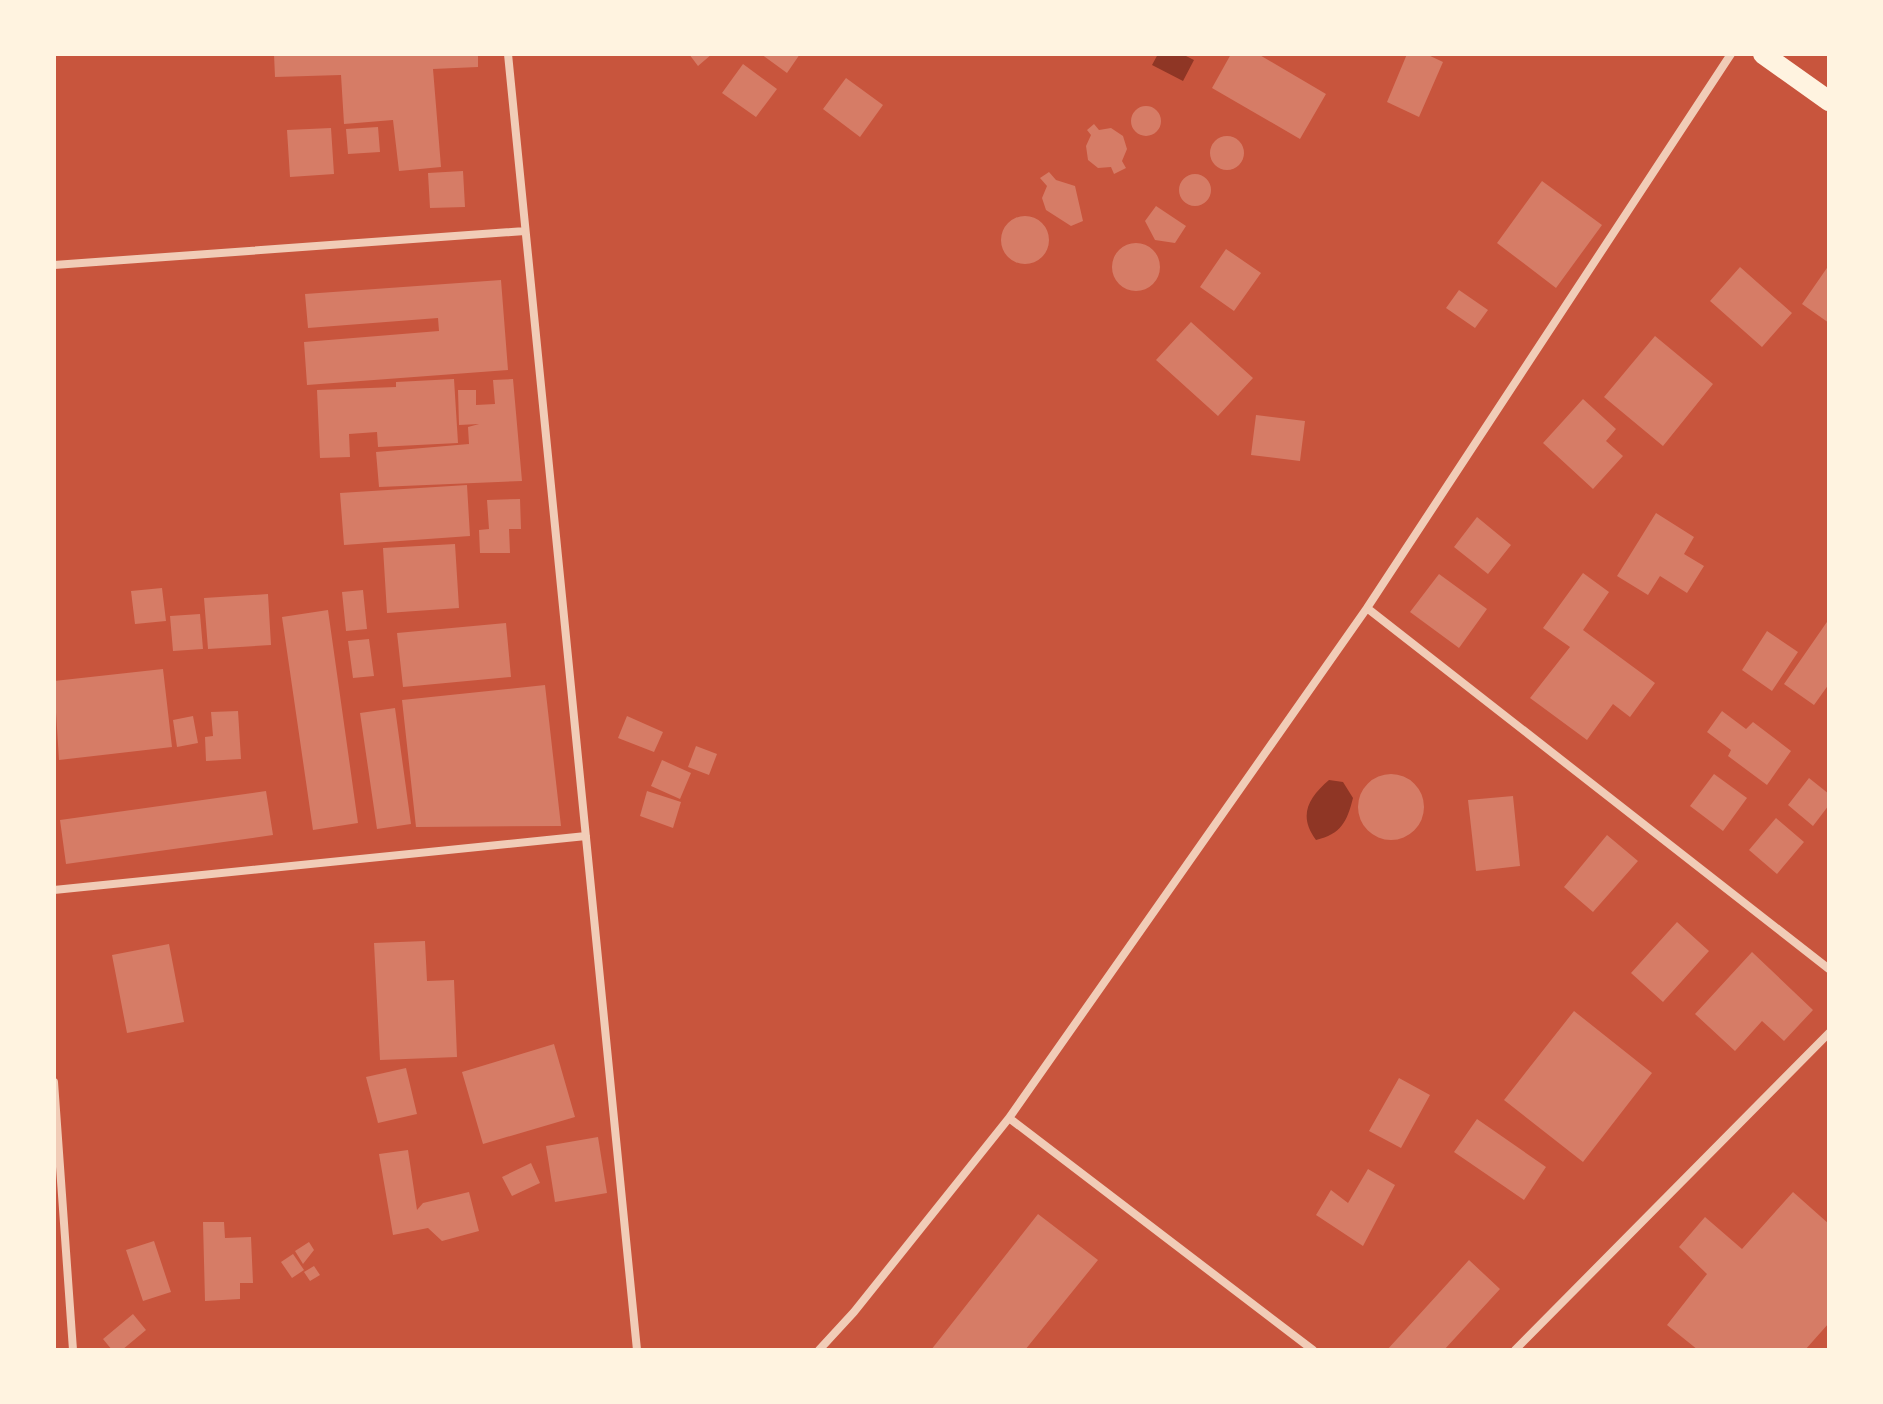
<svg xmlns="http://www.w3.org/2000/svg" width="1883" height="1404" viewBox="0 0 1883 1404" font-family="Helvetica,sans-serif">
<style>
.water{fill:#8f3625}
.building{fill:#d67c66}
.lines{fill:none;stroke-linecap:round;stroke-linejoin:round}
.minor{stroke:#f1ccb7;stroke-width:8}
.primary{stroke:#fff3e0;stroke-width:20}
</style>
<rect width="100%" height="100%" fill="#c8553d"/>
<path class="water" d="M1158,54H1182L1194,60L1183,81L1152,65Z
M1329,780L1343,782L1353,798C1347,822 1341,834 1316,840C1298,816 1308,798 1329,780Z"/>
<path class="building" d="M274,54H478V67L433,69L441,167L399,171L393,120L344,124L341,75L275,77Z
M689,54H712L698,66Z
M761,54H800L787,73Z
M1231,54H1258L1326,94L1300,139L1212,88Z
M1407,54H1426L1443,62L1419,117L1387,102Z
M743,64L777,89L756,117L722,93Z
M846,78L883,105L860,137L823,109Z
M1131 121a15 15 0 1 1 30 0a15 15 0 1 1-30 0Z
M1094,124L1099,130L1111,128L1123,136L1127,149L1122,161L1126,168L1114,174L1111,167L1098,168L1088,160L1086,146L1091,135L1087,130Z
M378,127L380,152L348,154L346,129Z
M331,128L334,174L290,177L287,130Z
M1210 153a17 17 0 1 1 34 0a17 17 0 1 1-34 0Z
M463,171L465,207L430,208L428,173Z
M1049,172L1056,180L1075,186L1083,221L1071,226L1046,210L1042,198L1047,186L1040,178Z
M1179 190a16 16 0 1 1 32 0a16 16 0 1 1-32 0Z
M1542,181L1602,225L1556,288L1497,243Z
M1156,206L1186,226L1175,243L1155,240L1145,221Z
M1001 240a24 24 0 1 1 48 0a24 24 0 1 1-48 0Z
M1112 267a24 24 0 1 1 48 0a24 24 0 1 1-48 0Z
M1226,249L1261,273L1234,311L1200,287Z
M1829,265V323L1802,304Z
M1740,267L1792,313L1762,347L1710,301Z
M501,280L508,370L307,385L304,342L439,331L438,318L308,328L305,294Z
M1459,290L1488,310L1475,328L1446,308Z
M1191,322L1253,378L1218,416L1156,360Z
M1655,336L1713,384L1663,446L1604,397Z
M454,379L458,443L378,447L377,432L349,434L350,457L320,458L317,390L396,387V382Z
M513,379L522,481L379,487L376,452L469,444L468,427L479,424L459,425L458,390H476V405L495,404L493,380Z
M1583,399L1616,429L1606,441L1623,456L1593,489L1543,443Z
M1256,415L1305,421L1300,461L1251,455Z
M467,485L470,536L344,545L340,493Z
M520,499L521,529H509L510,553H480L479,530L489,529L487,500Z
M1656,513L1694,537L1684,554L1704,566L1687,593L1660,576L1648,595L1617,576Z
M1477,517L1511,545L1488,574L1454,547Z
M455,544L459,608L387,613L383,548Z
M1583,573L1609,592L1583,630L1655,683L1630,717L1613,704L1587,740L1530,698L1570,647L1543,628Z
M1439,574L1487,609L1459,648L1410,612Z
M162,588L166,621L135,624L131,591Z
M363,590L367,629L346,631L342,592Z
M268,594L271,645L208,649L204,598Z
M328,610L358,823L313,830L282,617Z
M200,614L203,649L173,651L170,616Z
M1829,619V684L1814,705L1784,684Z
M506,623L511,677L403,687L397,633Z
M1767,631L1798,652L1772,691L1742,670Z
M369,639L374,676L353,678L348,641Z
M163,669L172,747L59,760L54,681Z
M545,685L561,826L416,827L402,700Z
M395,708L411,824L377,829L360,713Z
M238,711L241,759L206,761L205,737L213,736L211,712Z
M1722,711L1746,729L1753,722L1791,751L1767,785L1728,756L1731,750L1707,732Z
M193,716L198,743L177,747L173,720Z
M627,716L663,732L654,752L618,738Z
M696,746L717,754L709,775L688,767Z
M662,760L691,773L680,799L651,786Z
M1714,774L1747,798L1723,831L1690,806Z
M1358 807a33 33 0 1 1 66 0a33 33 0 1 1-66 0Z
M1809,778L1829,794V805L1813,826L1788,805Z
M266,791L273,835L66,864L60,820Z
M647,791L681,802L673,828L640,816Z
M1513,796L1520,866L1476,871L1468,800Z
M1776,818L1804,842L1777,874L1749,850Z
M1607,835L1638,861L1593,912L1564,887Z
M1677,922L1709,951L1663,1002L1631,973Z
M425,941L427,981L454,980L457,1057L380,1060L374,943Z
M169,944L184,1022L127,1033L112,955Z
M1752,952L1813,1010L1784,1041L1762,1021L1735,1051L1695,1014Z
M1574,1011L1652,1073L1583,1162L1504,1100Z
M554,1044L575,1117L483,1144L462,1072Z
M406,1068L417,1114L378,1123L366,1077Z
M1399,1078L1430,1095L1401,1148L1369,1131Z
M1477,1119L1546,1167L1524,1200L1454,1152Z
M598,1137L607,1193L555,1202L546,1146Z
M408,1150L417,1210L423,1203L469,1192L479,1231L442,1241L428,1228L393,1235L379,1154Z
M531,1163L540,1183L512,1196L502,1177Z
M1368,1169L1395,1185L1363,1246L1316,1215L1331,1190L1348,1203Z
M1793,1192L1829,1224V1323L1805,1350H1698L1667,1325L1707,1274L1679,1247L1705,1217L1742,1249Z
M1038,1214L1098,1260L1025,1350H931Z
M203,1222H224L225,1238L251,1237L253,1283H240V1299L205,1301Z
M154,1241L171,1292L143,1301L126,1250Z
M309,1242L314,1250L303,1264L295,1251Z
M293,1254L304,1270L292,1278L281,1262Z
M1469,1260L1500,1289L1444,1350H1387Z
M314,1266L320,1275L310,1281L304,1272Z
M133,1314L146,1330L122,1350H112L103,1339Z"/>
<g class="lines">
<path class="minor" d="M508,54L637,1350
M54,265L525,231
M1367,608L1829,969
M54,890L586,836
M54,1082L73,1350
M1009,1118L1313,1350
M819,1350L854,1312L1009,1118L1367,608L1731,54
M1515,1350L1829,1033"/>
<path class="primary" d="M1763,54L1829,101"/>
</g>
<rect width="1883" height="1404" fill="none" stroke="#fff3e0" stroke-width="112"/>
</svg>
